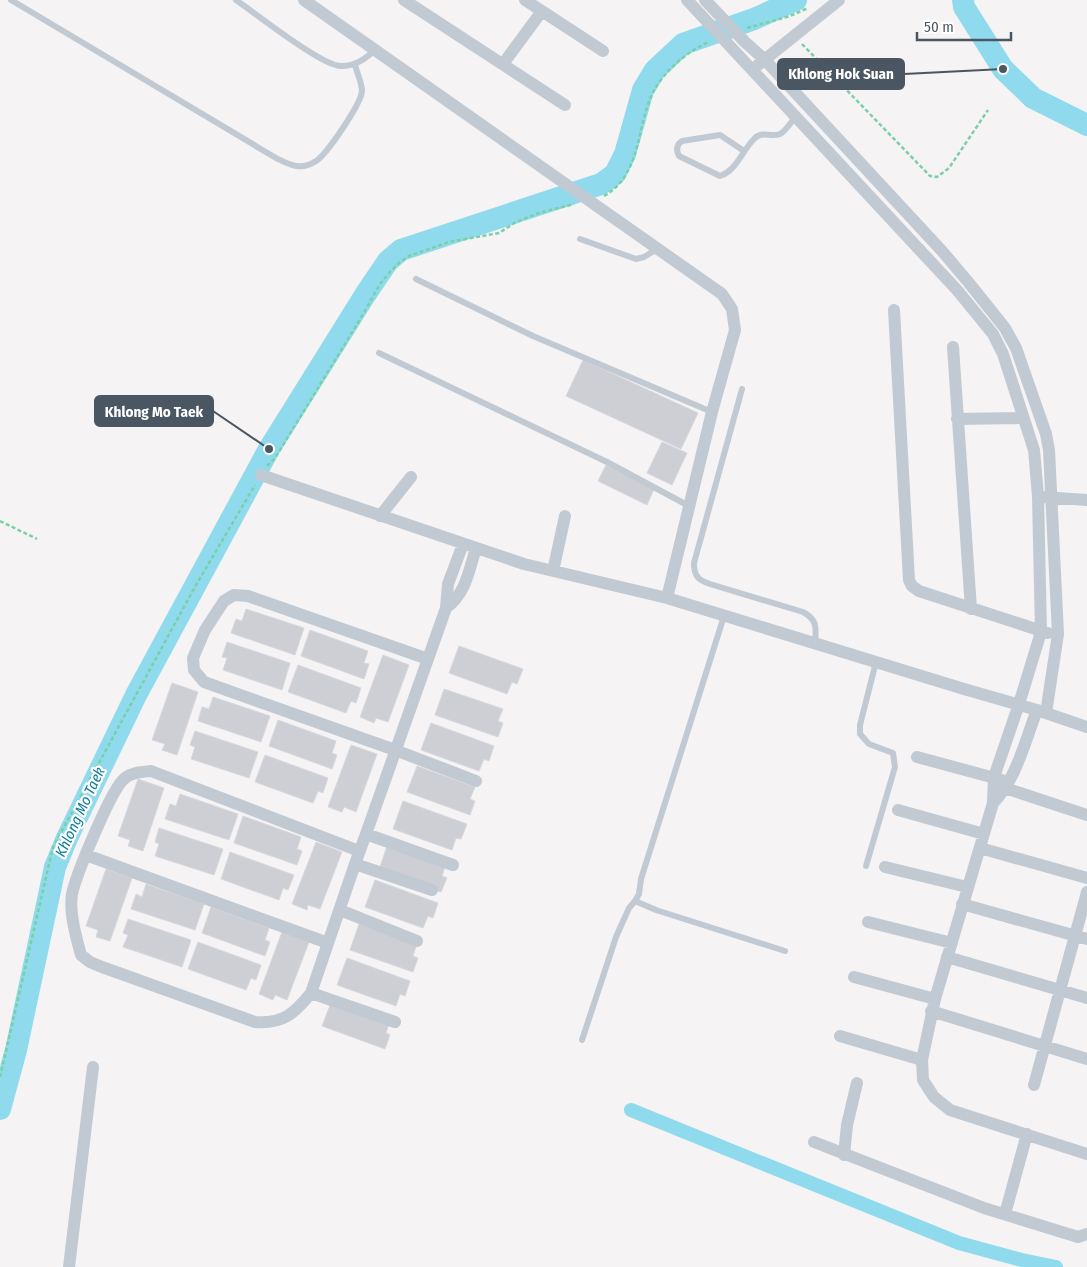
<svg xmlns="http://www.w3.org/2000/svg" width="1087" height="1267" viewBox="0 0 1087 1267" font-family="'Fira Sans Condensed',sans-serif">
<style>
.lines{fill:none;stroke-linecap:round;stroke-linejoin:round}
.canal{stroke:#90daee;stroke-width:14}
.river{stroke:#90daee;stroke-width:22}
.building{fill:#cdcfd5;stroke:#d7d9de}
.path{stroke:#7ad0a6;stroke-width:2.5;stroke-dasharray:4 2.5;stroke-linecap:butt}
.service{stroke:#c1cad2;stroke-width:6}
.minor{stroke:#c1cad2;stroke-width:12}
.labels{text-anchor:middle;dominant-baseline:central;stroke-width:4.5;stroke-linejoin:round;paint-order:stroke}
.water-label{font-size:15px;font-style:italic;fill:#0c7c9b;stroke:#fff}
.leader{fill:none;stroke:#4a5661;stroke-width:2}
.callout-dot{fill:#4a5661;stroke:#fff;stroke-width:2}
.callout{fill:#4a5661;stroke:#4a5661;stroke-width:2}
.callout-label{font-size:15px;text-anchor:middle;font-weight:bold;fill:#fff}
</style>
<rect width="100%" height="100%" fill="#f5f3f3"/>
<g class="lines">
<path class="canal" d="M631,1110L959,1243L1022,1260L1056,1267"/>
<path class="river" d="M963,0L964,7L1003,69L1033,98L1087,125
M0,1109L16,1050L55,867L67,838L136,695L269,449L365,295L388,261L401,250L601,184L615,174L625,154L643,90L655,70L683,44L754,19L796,0"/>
</g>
<path class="building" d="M583,360L698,413L681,449L566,396Z
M662,442L687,453L672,485L647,473Z
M606,465L654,489L647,505L598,481Z
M246,609L304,628L295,655L231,633L236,619L242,621Z
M310,630L368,651L364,663L369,664L364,679L301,656Z
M227,642L290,663L282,690L223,670L227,658L222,657Z
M459,646L523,669L517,684L512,682L507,694L449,673Z
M383,655L409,665L388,722L376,718L374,723L360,717Z
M298,665L361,688L356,703L351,701L346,713L288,692Z
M172,683L198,692L177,755L162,750L165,744L152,740Z
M444,689L503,709L498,721L503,723L498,737L435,715Z
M213,697L270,716L261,742L198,721L202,707L209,709Z
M278,720L336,741L332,753L337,755L332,769L269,746Z
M431,723L494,746L489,761L484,759L479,771L421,750Z
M195,731L258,752L249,778L191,759L195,747L190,745Z
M351,745L377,754L356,812L344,807L342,812L328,807Z
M265,755L328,778L323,793L318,791L313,803L255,782Z
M417,766L475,787L470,799L475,801L470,815L407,792Z
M138,779L164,788L143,851L128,846L130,840L118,836Z
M180,794L238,814L229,840L165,819L170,804L176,806Z
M403,801L467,824L461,839L456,838L452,850L393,829Z
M243,816L301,837L297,849L302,851L297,865L234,843Z
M159,828L223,849L214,875L155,856L159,844L155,842Z
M316,842L342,852L320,909L308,905L307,910L292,904Z
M388,843L446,864L442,876L447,878L441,892L379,870Z
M230,852L294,875L288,890L283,888L279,900L221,879Z
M106,869L132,878L110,941L96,937L98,930L86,926Z
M375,880L438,903L433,918L428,916L423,928L365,907Z
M146,884L204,904L195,930L131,909L136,894L142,897Z
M211,907L269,928L265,940L270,942L265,956L202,933Z
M128,919L191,940L182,967L123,947L128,935L123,933Z
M359,924L417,944L413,956L418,958L413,972L350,950Z
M282,932L309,942L287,1000L275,995L273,1000L259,994Z
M198,942L261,965L256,980L251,978L246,990L188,969Z
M347,958L410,981L405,996L400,994L396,1006L337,985Z
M332,1000L390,1021L386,1033L390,1035L385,1049L322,1026Z"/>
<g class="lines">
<path class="path" d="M747,28L790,16L808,8
M802,44L930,176L937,177L949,168L988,110
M604,196C644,173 635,122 656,87C668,68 688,51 709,42
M267,466L275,458L359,321L380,284L390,272L400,262L409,256L449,242L499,233L516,222L539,213L574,204
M0,521L37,539
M0,1077L53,847L196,585L255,485"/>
<path class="service" d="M11,0L276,158C290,165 301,171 316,161C327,154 361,104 362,91C362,83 357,73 355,65
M236,0C255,13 322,66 341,66C356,66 365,59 375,50
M744,151L720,135L682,141C676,145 676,150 679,156L720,176C736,171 742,151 754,139C762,130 771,138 780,134C786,131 791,122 796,116
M580,239L636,259L644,257L657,249
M416,279L533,336L712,412
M379,353L607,462L689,506
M742,389L694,563C694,576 698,580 710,584L803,612C818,620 816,628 815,644
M724,616L641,879L639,894L635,901L656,910L785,951
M866,866L895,767L893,753L869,744L860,734V725L876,662
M582,1040L616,937L629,908L635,901"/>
<path class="minor" d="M304,0L722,294L732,309L735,330L712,412L667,598L964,689L1037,710L1087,727
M404,0L565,105
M525,0L603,51
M687,0L957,290L993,334L1003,354L1034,450L1038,496L1041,632L1019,704L994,777L993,803L935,999L922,1060L923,1080L934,1097L950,1110L1087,1154
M705,0L745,42L765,60L942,251L969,283L1005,328L1016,348L1046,434L1049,450L1058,634L1046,713
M503,64L542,11
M758,65L839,0
M894,310L909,580L912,586L919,591L1048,633
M953,347L971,609
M957,419L1022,418
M261,475L524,564L667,598
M1043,497L1087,500
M380,516L411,477
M553,571L565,516
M446,608C466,594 469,570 476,548
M428,659L248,596L234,595L224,601L205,630L193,658L194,670L204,682L395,750L476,781
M917,757L1002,780
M999,786L1087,815
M993,803C1017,778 1025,741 1037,710
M898,810L984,834
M366,834L453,865
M980,848L1087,878
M359,851L151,771C142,772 133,772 125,778C112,787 76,875 72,894C69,912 76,937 81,955L90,962L102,967L255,1022C283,1024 294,1014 311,993L355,864L366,834L446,608L448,584L463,544
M86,855L328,943
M355,864L432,890
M885,867L967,887
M962,904L1087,939
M340,910L417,941
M868,922L952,943
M947,957L1087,998
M854,977L935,999
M311,993L395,1022
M931,1011L1087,1059
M840,1036L922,1060
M1034,1085L1087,892
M814,1142L984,1208L1078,1237L1087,1234
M844,1155L847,1125L857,1083
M1005,1214L1027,1134
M69,1267L93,1067"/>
</g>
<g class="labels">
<g class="water-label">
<text transform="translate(80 812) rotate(-65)">Khlong Mo Taek</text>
</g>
</g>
<path class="leader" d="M1003 69L904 74M269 449L213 411"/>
<g class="callout-dot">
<circle cx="1003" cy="69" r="5"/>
<circle cx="269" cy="449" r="5"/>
</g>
<g class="callout">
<rect x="778" y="59" width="126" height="30" rx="5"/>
<rect x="95" y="396" width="118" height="30" rx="5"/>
</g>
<g class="callout-label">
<text x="841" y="79">Khlong Hok Suan</text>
<text x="154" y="417">Khlong Mo Taek</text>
</g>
<path d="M917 32v8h94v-8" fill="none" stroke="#4a5661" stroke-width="2.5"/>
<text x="924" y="32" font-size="15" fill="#4a5661" stroke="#ffffff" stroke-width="4" paint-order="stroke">50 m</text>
</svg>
